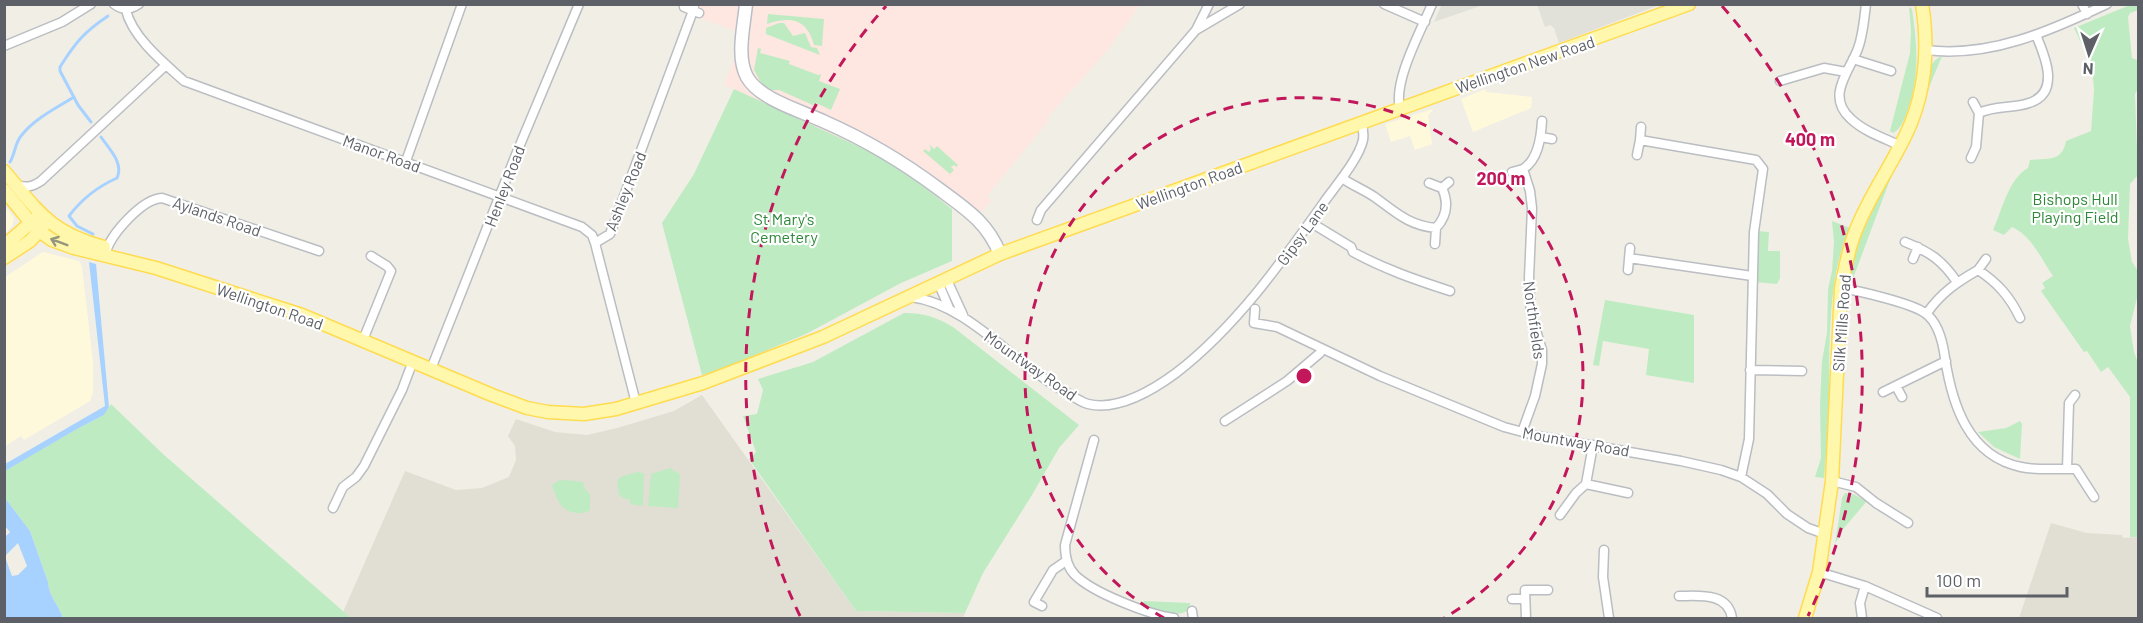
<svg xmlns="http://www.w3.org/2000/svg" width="2143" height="623" viewBox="0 0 2143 623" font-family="Barlow,sans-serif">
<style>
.commercial{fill:#fff9dc}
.industrial{fill:#e1e0d9}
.education{fill:#e1ded4}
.medical{fill:#fee6e1}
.green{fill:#bfebc2}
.water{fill:#a7d2ff}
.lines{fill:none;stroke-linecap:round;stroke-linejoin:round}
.stream{stroke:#a7d2ff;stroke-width:3}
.street-casing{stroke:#babdc2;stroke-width:11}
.secondary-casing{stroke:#babec4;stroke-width:15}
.primary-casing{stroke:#ffdb50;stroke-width:15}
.street{stroke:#fff;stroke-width:8}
.secondary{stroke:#fff;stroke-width:12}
.primary{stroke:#fff8ac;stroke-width:12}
.oneway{stroke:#96967f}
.ring{fill:none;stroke:#c2185b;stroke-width:3;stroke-dasharray:10 8}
.labels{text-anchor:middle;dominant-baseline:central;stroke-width:4.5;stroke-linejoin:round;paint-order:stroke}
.street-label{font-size:16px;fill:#5d6167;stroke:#fff}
.park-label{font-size:16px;fill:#2c8737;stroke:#fff}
.centre{fill:#c2185b;stroke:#fff;stroke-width:3}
.ring-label{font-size:18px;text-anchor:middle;font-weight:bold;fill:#c2185b;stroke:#fff;stroke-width:4.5;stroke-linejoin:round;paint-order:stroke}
</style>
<rect width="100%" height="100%" fill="#f1efe5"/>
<path class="commercial" d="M1485,89L1486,92L1532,97L1531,108L1473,132L1461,99Z
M1433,109L1428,116L1432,144L1415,150L1410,136L1391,142L1385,124Z
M5,206L14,218L12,226L5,234Z
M43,252L79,261L82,267L93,363V392L90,401L24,440L21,436L5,446V277Z"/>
<path class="industrial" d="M1442,4H1483V5L1434,22Z
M1539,5V4L1659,5L1559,43L1554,28L1550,25L1545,27L1537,5Z"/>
<path class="education" d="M702,395L856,611L965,613L963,618H351L343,612L405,471L456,490L482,488L509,477L516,460L515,446L508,436L516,419L555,432L587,435L617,428L674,411Z
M2051,523L2087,533L2122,535L2123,538L2138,537V618H2019Z"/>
<path class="medical" d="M686,5H1140L1107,51L1047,118L1049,120L987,196L991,201L983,210L963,216L897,166L875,154L724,85L736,54L738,32L700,18L703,11Z"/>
<path class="green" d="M2130,5H2138V10L2130,13L2128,17L2132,58L2138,60V89L2135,94L2138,175L2130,184L2128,239L2132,262L2138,271V294L2130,326L2134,352L2138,363V537H2130V397L2108,367L2101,372L2087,351L2084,352L2041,291L2045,288L2042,283L2053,276C2041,259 2032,236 2012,227L2004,235L1993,230C2002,211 2008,179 2028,168L2030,160C2049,158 2062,162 2066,141L2091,131L2094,90L2092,66L2074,28Z
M1909,7L1912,9C1917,44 1920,76 1908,109C1905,118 1902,128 1893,133L1890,131L1910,53L1911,29Z
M768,14L824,19L822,46L814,45C807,19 791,16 767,24Z
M779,23H784L793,36L805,33L811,47L817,48L820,55L766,34V28Z
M758,48L761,49L760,53L790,61L789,64L818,75L821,74L819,81L840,89L831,110L816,103L815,106L779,90H771L764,88L754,70Z
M1942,56L1925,97C1927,83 1926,62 1942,56Z
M734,89L875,154L897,166L952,209V261L901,283L806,334L722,369L702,375L662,223L694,174Z
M929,144L934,149L937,146L958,165L957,167L954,165L951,167L954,170L950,174L923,151L925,149L929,152L931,149Z
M1893,169H1894L1852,281C1842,257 1881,191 1893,169Z
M1832,221L1850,228C1825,278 1830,366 1829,423C1828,441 1825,460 1824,478L1815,477L1821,458L1820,404L1822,361L1827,333L1828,289L1832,271L1834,242Z
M1757,231L1769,232L1768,251H1780V278L1777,284L1754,282Z
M1605,300L1694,315V383L1646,375L1649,349L1603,341L1599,366L1593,365Z
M904,313C924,313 936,317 953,327L1079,425L1059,448L1032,495L983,573L965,613L856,611L749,459L756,452L743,416L757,414L763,390L758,379L813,362Z
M111,404L163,454L351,618H63C59,605 49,597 48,582L30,531L5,498L4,471L77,429L104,415Z
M2020,421L2022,424L2020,459L1994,447L1978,432L2006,428Z
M670,468L680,474L678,508L648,506L651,474Z
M637,472L644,473L643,506L630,504V499H624L619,495L617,482L620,477Z
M564,480L583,482L585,489L590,494V510C581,516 566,513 560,504C556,498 554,491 552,485L558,481Z
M1845,493L1853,494L1867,501L1844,528L1835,544L1842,498Z
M1144,601L1190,603C1190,623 1152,610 1140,606Z"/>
<path class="water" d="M89,262L96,264L109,407L104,415L77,429L5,471V464L105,406Z
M5,498L30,531L48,582C49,597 59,605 63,618H5V557L12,576L18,575L27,566L18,543L5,556V537L10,532L5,526Z"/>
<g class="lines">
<path class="stream" d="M91,122L78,105L60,71V67C75,43 84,32 108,16
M10,162C15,154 15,143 21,136C34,119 56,108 74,97
M93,234L77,226L69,216C81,200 99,186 117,178C124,163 109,149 101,137"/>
<g class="street-casing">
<path id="street" d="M114,4C123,11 130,10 139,4
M1384,4L1425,22
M1866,4C1864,20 1863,37 1857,51C1848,73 1826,97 1851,119C1865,132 1884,138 1901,146
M2082,4L2087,14
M684,7L699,13
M126,10C132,37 164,63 184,81L582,227L592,235L595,243
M1196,30L1209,4
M4,46L62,22L91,4
M1926,50C1990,58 2050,31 2107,4
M1853,59L1891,71
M1780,81L1824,68L1846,72
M1973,102L1979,113C1996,105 2012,109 2029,103C2061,93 2045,56 2036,35
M1400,108C1393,81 1421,31 1432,4
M1541,137L1552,139
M1640,140L1641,127
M1637,155L1640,140L1756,160L1763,169L1754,232L1749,439L1741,477
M1971,158L1976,147L1979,113
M406,161L462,4
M1512,172L1523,169
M1342,178C1353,186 1365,190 1376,198C1395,212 1410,226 1436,228C1447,216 1449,203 1442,188L1429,183
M16,185C26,188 32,187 41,181L166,65
M1442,188L1449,182
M1037,220L1041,210L1196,30L1240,4
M1310,222L1351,247L1353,252C1384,269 1416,280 1450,291
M1905,242C1930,252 1942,260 1957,282
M1435,244L1436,228
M106,252C111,234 142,199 162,198L319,251
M1629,258L1752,276
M1913,259L1918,247
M1628,270L1630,248
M1978,270L1986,259
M946,278L963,315
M938,282L949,308
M1841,288C1859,291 1911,303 1925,313C1938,322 1943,343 1945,358C1952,404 1968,456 2021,467C2039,471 2058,468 2076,469L2094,497
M911,297C968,304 1014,364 1064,391C1071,395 1080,402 1088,404C1118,411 1153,390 1176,373C1237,326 1283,260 1327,198C1338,183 1359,158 1363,140C1364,134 1363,128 1361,122
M1255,309L1254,323L1277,327L1380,376L1504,427L1538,436L1681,461L1721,470L1741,477L1767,494L1787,514L1808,528L1825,534
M1927,313C1941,293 1957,282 1978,270C1998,283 2010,297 2020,318
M363,340L391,271L387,266L371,256
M431,369L517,152L579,4
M1750,370L1802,371
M1896,386L1902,397
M1883,392L1946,361
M636,403L595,243L610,234L694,8
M1225,421L1287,381L1320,353L1321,349
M1522,432L1535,396L1542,364V350L1531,314L1530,300L1529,278L1532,208L1530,191L1523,169C1538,160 1541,138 1542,121
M1094,440L1065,545C1065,556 1067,567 1075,575C1093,593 1150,615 1174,618
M2067,469L2069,403L2075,395
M1832,481L1856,487L1876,503L1908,523
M1586,484L1628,493
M333,508L343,487L356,477L364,466L402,390L413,361
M1560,515L1576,493L1586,484L1593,445
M1604,550L1603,577L1609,618
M1819,572L1865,586L1937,618
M1679,596C1699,596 1728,592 1732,618
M1512,599H1525
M1042,606L1034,602L1053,570L1066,561
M1192,611L1193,618
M1526,618L1525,590H1548
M1862,618L1860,603L1865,586"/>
</g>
<g class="secondary-casing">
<path id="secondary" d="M746,4C744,26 736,57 747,77C760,100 802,111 825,122C866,140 903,162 939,189C966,209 987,222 1000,254"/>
</g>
<g class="primary-casing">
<path id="primary" d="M4,171C38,211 50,233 104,247
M4,190L36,229L52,240L74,248L156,268L302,315L492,395L527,408L548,412L584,414L616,409L703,383L823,337L1000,254L1689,4
M4,246L35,219
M4,258L30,241L43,227
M1805,618L1819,572L1832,481L1841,288C1845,269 1848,249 1856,230C1867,201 1885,175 1899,148C1924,104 1930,54 1922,4"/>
</g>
<use href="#street" class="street"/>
<use href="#secondary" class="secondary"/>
<use href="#primary" class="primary"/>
</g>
<defs><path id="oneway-shaft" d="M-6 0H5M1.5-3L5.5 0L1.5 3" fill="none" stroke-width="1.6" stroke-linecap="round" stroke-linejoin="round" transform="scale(1.5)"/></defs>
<use class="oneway" href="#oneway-shaft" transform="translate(59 242) rotate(-159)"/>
<g class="ring">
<path d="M1164 618A279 279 0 1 1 1444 618"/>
<path d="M800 616A558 558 0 0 1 886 6M1722 6A558 558 0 0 1 1808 616"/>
</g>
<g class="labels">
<g class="street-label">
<text transform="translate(1525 64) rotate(-19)">Wellington New Road</text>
<text transform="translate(382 153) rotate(20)">Manor Road</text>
<text transform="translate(1189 185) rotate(-20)">Wellington Road</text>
<text transform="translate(504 186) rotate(-69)">Henley Road</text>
<text transform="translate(625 191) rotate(-68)">Ashley Road</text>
<text transform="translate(217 216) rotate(19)">Aylands Road</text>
<text transform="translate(1302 233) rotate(-54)">Gipsy Lane</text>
<text transform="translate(270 306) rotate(19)">Wellington Road</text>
<text transform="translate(1535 320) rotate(82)">Northfields</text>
<text transform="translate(1841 323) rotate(-86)">Silk Mills Road</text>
<text transform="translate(1031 365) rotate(35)">Mountway Road</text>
<text transform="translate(1576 441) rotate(10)">Mountway Road</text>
</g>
<g class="park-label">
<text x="2075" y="198">Bishops Hull<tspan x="2075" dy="18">Playing Field</tspan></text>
<text x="784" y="218">St Mary's<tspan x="784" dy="18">Cemetery</tspan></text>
</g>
</g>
<circle cx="1304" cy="376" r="9" class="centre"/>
<g class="ring-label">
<text x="1810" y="146">400 m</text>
<text x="1501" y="185">200 m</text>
</g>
<rect width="2143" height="623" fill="none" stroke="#5d6167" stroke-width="12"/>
<g transform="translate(2089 54) rotate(183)" stroke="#ffffff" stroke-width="4.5" paint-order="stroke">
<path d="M0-4.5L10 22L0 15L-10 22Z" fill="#5d6167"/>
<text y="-9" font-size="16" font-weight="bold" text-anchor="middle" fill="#5d6167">N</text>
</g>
<path d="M1927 587v9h140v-9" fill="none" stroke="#5d6167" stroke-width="3"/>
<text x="1936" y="587" font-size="18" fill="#5d6167" stroke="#ffffff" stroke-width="4.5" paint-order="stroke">100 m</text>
</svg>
